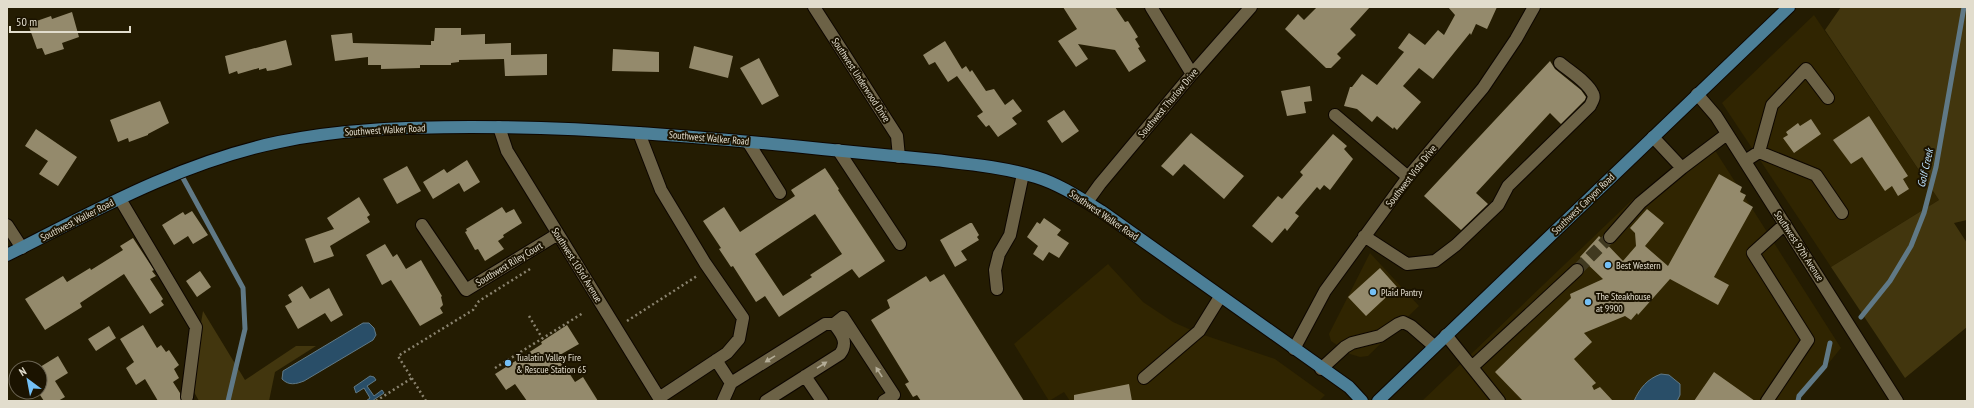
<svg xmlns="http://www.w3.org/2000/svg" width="1974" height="408" viewBox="0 0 1974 408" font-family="'PT Sans Narrow',sans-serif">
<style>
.built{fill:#302501}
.green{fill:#42360e}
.water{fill:#294e68;stroke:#607986}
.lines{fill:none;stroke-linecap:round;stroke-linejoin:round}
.stream{stroke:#607986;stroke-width:5}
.building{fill:#948a6c;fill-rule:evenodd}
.minor-tunnel{stroke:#403920;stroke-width:12;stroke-dasharray:12 6;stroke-linecap:butt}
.minor-casing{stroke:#0d0600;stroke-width:14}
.major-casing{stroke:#0d0600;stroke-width:14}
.path{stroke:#8a836f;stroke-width:2.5;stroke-dasharray:2 3;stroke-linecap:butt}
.minor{stroke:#6c6246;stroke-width:12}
.major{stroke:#4c7f97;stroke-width:12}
.oneway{fill:#b3ac97}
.poi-dot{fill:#74c0f6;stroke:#1b1300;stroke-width:1.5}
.labels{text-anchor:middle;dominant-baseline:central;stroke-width:4;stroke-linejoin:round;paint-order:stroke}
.street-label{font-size:10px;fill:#e2ddcd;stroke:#1b1300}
.poi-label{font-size:10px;fill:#e2ddcd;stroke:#1b1300;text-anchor:start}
.water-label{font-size:11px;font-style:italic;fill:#bde2fe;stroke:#1b1300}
</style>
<rect width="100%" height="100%" fill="#241c02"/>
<path class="built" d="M1814,15L1939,200L1831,267L1722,103Z
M1709,141L1841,348L1798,401H1422L1632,200Z
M1370,253L1419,306L1368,356L1360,357L1350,354L1331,341L1329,334Z
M1108,264L1143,302L1173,322L1198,333L1275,359L1325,395L1319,401H1070L1064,392L1049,401L1014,344Z"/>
<path class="green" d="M1841,7H1967V220L1954,223L1967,243V327L1905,378L1831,267L1939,200L1825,30Z
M203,311L245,380L296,346H316L275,372L269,401H199L194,392L193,371Z"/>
<path class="water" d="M363,323H369L374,328L376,335L373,340L304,381C296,384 289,386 282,379L283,371Z
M1661,374L1669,375L1680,384V395L1677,401H1634C1640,388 1647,379 1661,374Z
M370,376L374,377L376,380L367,386L374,396L382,390L384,393L372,401H366L370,398L364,388L356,393L354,387Z"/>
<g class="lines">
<path class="stream" d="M183,178L243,288L245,329L228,401
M1861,317L1890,281L1911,246L1924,213L1936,167L1964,7
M1798,401L1799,396L1825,366L1830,343"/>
</g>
<path class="building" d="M1063,7H1115L1125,22L1128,21L1138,37L1135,39L1140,47L1138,48L1146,61L1129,72L1115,50L1078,44L1088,59L1076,67L1058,41L1077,29Z
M1317,7H1370L1350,29L1356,35L1337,54L1341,58L1331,68H1326L1285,29L1298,14L1304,20Z
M1448,7H1497L1487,29L1476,24L1471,35L1470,33L1433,79L1419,68L1403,86L1421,102L1397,130L1394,127L1393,129L1377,116L1372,122L1357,109L1344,106L1350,87H1352L1362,74L1377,85L1404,52L1398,48L1409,33L1425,45L1438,30L1444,35L1455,15Z
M72,12L79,37L62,43L64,49L45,55L42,48L37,49L28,24L51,16L52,19Z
M435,28H461V35L485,34V44L511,43V55L547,54V75L505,76L504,59L459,60V62L451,63V65H420V68L381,69V65H368V57L335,61L331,35L352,33L353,43L431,45V41H434Z
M286,40L292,65L274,70L267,71L266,68L259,70V68L238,74L237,71L229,74L225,56Z
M945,41L962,69L966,66L970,72L972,70L986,91L994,89L1005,105L1013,99L1022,111L1012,118L1017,124L998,137L989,125L986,127L977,116L983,112L957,76L948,82L935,62L929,65L923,55Z
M694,46L733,56L728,78L689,68Z
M613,49L659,52V72L612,71Z
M759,58L779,96L762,105L740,68Z
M1550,61L1555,69L1581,90L1586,97L1585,100L1561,124L1550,113L1476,193L1488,204L1461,230L1424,196Z
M1310,86L1312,101L1304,102L1306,113L1287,116L1281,91Z
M160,101L169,123L148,134V135L129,142L128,138L118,142L110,120Z
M1064,110L1079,131L1062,143L1047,121Z
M1869,116L1908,176L1903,179L1909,189L1898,196L1892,186L1885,191L1862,157L1851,164L1833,140Z
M1811,119L1821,134L1794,153L1783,138L1788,135L1786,132L1798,123L1800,126Z
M36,129L77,157L58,186L39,174L48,161L25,146Z
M1191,133L1244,176L1224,199L1184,164L1173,176L1161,166Z
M1333,134L1347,146L1344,149L1353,159L1330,190L1324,185L1320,190L1317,187L1295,213L1299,216L1287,231L1285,228L1272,243L1252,226L1278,196L1282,199L1303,175L1300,172Z
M467,160L480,182L464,192L459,183L433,199L423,182L444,169L447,173Z
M407,166L421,191L397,204L383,179Z
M825,168L839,189L838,190L885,261L859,278L852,269L779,317L765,296L756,302L733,266L731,267L719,249L721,248L703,221L724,207L740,232L795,196L791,190ZM815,214L842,254L810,275L812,277L783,296L755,254Z
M1719,174L1742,187L1740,192L1746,195L1743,201L1753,207L1714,277L1729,285L1718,305L1670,279L1638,315L1637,313L1631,320L1625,316L1584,333L1592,342L1574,359L1596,383L1592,386L1594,390L1600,387L1613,401H1523L1495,372L1571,298L1570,294L1603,279L1580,257L1599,236L1623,261L1636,246L1635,233L1630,228L1647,209L1664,223L1645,246L1668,266Z
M359,197L370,215L367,217L370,222L330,246L334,256L314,263L305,239L334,229L327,218Z
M502,207L506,213L514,209L522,223L503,235L504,237L498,241L504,249L485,261L478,249L475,250L465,232L467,231L466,229Z
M192,211L208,235L193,244L188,236L174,245L162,225L183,212L185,215Z
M1044,218L1061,230L1057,235L1069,243L1059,258L1049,252L1043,261L1033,254L1038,246L1027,237L1037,222L1040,224Z
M970,223H972L979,235L977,237L979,240L961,251L967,260L955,267L940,240Z
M133,238L154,270L152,271L156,276L150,279L163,299L161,301L164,305L150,314L124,274L80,303L82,307L45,330L25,299L63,276L67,282L90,268L91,270L123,250L120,246Z
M385,244L393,257L397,254L406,269L421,260L442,296L441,297L443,305L440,308L443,313L420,326L391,280L382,285L366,255Z
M1380,268L1397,287L1366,316L1348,297Z
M200,271L211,287L197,297L186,281Z
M944,274L1024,401H921L917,395L913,397L905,384L909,382L871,320L890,308L887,300L926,276L930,282Z
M302,286L310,299L329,288L343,315L331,322L325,313L298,329L285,306L292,302L288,295Z
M143,325L157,348L161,345L166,352L169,350L179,365L174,369L179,378L173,382L180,393L181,401H158L145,379L136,385L126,368L134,362L120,339Z
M567,325L579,344L558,356L575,382L583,377L598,401H527L515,384L506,390L495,374L542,344L541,342Z
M109,326L116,338L96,351L88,339Z
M58,356L68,373L55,381L65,397L58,401H44L40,395V367Z
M1714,372L1755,401H1694Z
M1129,384L1132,401H1074V395Z"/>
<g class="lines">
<path class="minor-tunnel" d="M1577,270L1610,237"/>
<g class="minor-casing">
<path id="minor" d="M814,7L897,136L899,157
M1151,7L1192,74
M1697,94L1716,116L1897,401
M1335,115L1408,177
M499,127L507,151L661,401
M639,133L661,190L705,263L743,318L739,339L727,353L659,398
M1653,137L1682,168L1727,134
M748,142L780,193
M838,150L900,244
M1759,152L1816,175L1842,213
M1745,161L1759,152L1772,105L1806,69L1828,98
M120,199L196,327L187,397
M1087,202L1100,184L1192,74L1251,7
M7,225L22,248
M422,225L466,290L558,234
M1364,236L1407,264L1435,261L1456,245L1498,205L1508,186L1590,106C1592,102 1595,98 1593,94C1588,82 1569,71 1560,63
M1610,237L1640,203L1682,168
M997,289L995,270L999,254L1010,235L1023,174
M834,324L843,317L894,395L884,401
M1446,335L1499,401
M1294,349L1325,291L1408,177L1483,88L1516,39L1534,7
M716,360L731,383
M1472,367L1577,270
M1321,369L1345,347L1352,343L1380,336L1398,324L1403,322L1411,326L1434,346
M805,376L822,401
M1144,378L1199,331L1220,297
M723,401L731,383L825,324H834C841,333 849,342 840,354L766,401
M1767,401L1808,340L1753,253L1785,224"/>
</g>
<g class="major-casing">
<path id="major" d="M7,255C94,211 182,162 279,142C341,129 407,127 471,127C588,127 705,137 822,149C860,153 897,156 935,160C969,164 1003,167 1036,177C1059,184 1080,198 1101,211L1349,387L1362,401
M1378,401L1789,7"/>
</g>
<path class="path" d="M529,316L542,338
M627,321L697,276
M495,368L583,313
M376,401L412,378
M426,401L398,356L473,310L479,301L530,269"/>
<use href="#minor" class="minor"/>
<use href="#major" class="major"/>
</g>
<defs><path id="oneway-solid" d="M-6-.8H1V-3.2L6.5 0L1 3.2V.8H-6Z"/></defs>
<g class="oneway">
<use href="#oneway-solid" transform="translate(770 359) rotate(148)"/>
<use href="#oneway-solid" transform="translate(822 365) rotate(-32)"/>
<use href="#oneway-solid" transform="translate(879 372) rotate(-123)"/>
</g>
<g class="poi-dot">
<circle cx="1608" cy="265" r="4"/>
<circle cx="1373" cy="292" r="4"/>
<circle cx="1588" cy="302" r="4"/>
<circle cx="508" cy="363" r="4"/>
</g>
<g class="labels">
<g class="street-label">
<text transform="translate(861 80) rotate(57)">Southwest Underwood Drive</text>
<text transform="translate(1168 103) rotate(-50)">Southwest Thurlow Drive</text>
<text transform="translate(385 130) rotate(-3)">Southwest Walker Road</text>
<text transform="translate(709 138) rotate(5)">Southwest Walker Road</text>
<text transform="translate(1411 176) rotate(-52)">Southwest Vista Drive</text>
<text transform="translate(1583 204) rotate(-44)">Southwest Canyon Road</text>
<text transform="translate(1104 215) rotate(34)">Southwest Walker Road</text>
<text transform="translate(77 220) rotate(-27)">Southwest Walker Road</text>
<text transform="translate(1799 246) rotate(57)">Southwest 97th Avenue</text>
<text transform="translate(509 264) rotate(-31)">Southwest Riley Court</text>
<text transform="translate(577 265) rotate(58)">Southwest 103rd Avenue</text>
</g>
<g class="poi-label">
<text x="1616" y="265">Best Western</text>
<text x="1381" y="292">Plaid Pantry</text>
<text x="1596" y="296">The Steakhouse<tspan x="1596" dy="12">at 9900</tspan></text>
<text x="516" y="357">Tualatin Valley Fire<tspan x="516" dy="12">&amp; Rescue Station 65</tspan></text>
</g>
<g class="water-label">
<text transform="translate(1925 168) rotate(-77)">Golf Creek</text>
</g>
</g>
<rect width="1974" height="408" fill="none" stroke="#e2ddcd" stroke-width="16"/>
<g transform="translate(28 380) rotate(328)"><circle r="19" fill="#1b1300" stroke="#6b6452"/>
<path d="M0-3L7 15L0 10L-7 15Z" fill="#74c0f6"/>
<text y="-6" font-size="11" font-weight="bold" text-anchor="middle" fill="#e2ddcd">N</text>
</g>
<path d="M10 26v6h120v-6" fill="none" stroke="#e2ddcd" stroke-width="2"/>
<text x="16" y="26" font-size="12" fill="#e2ddcd" stroke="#1b1300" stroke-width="3" paint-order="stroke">50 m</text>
</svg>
